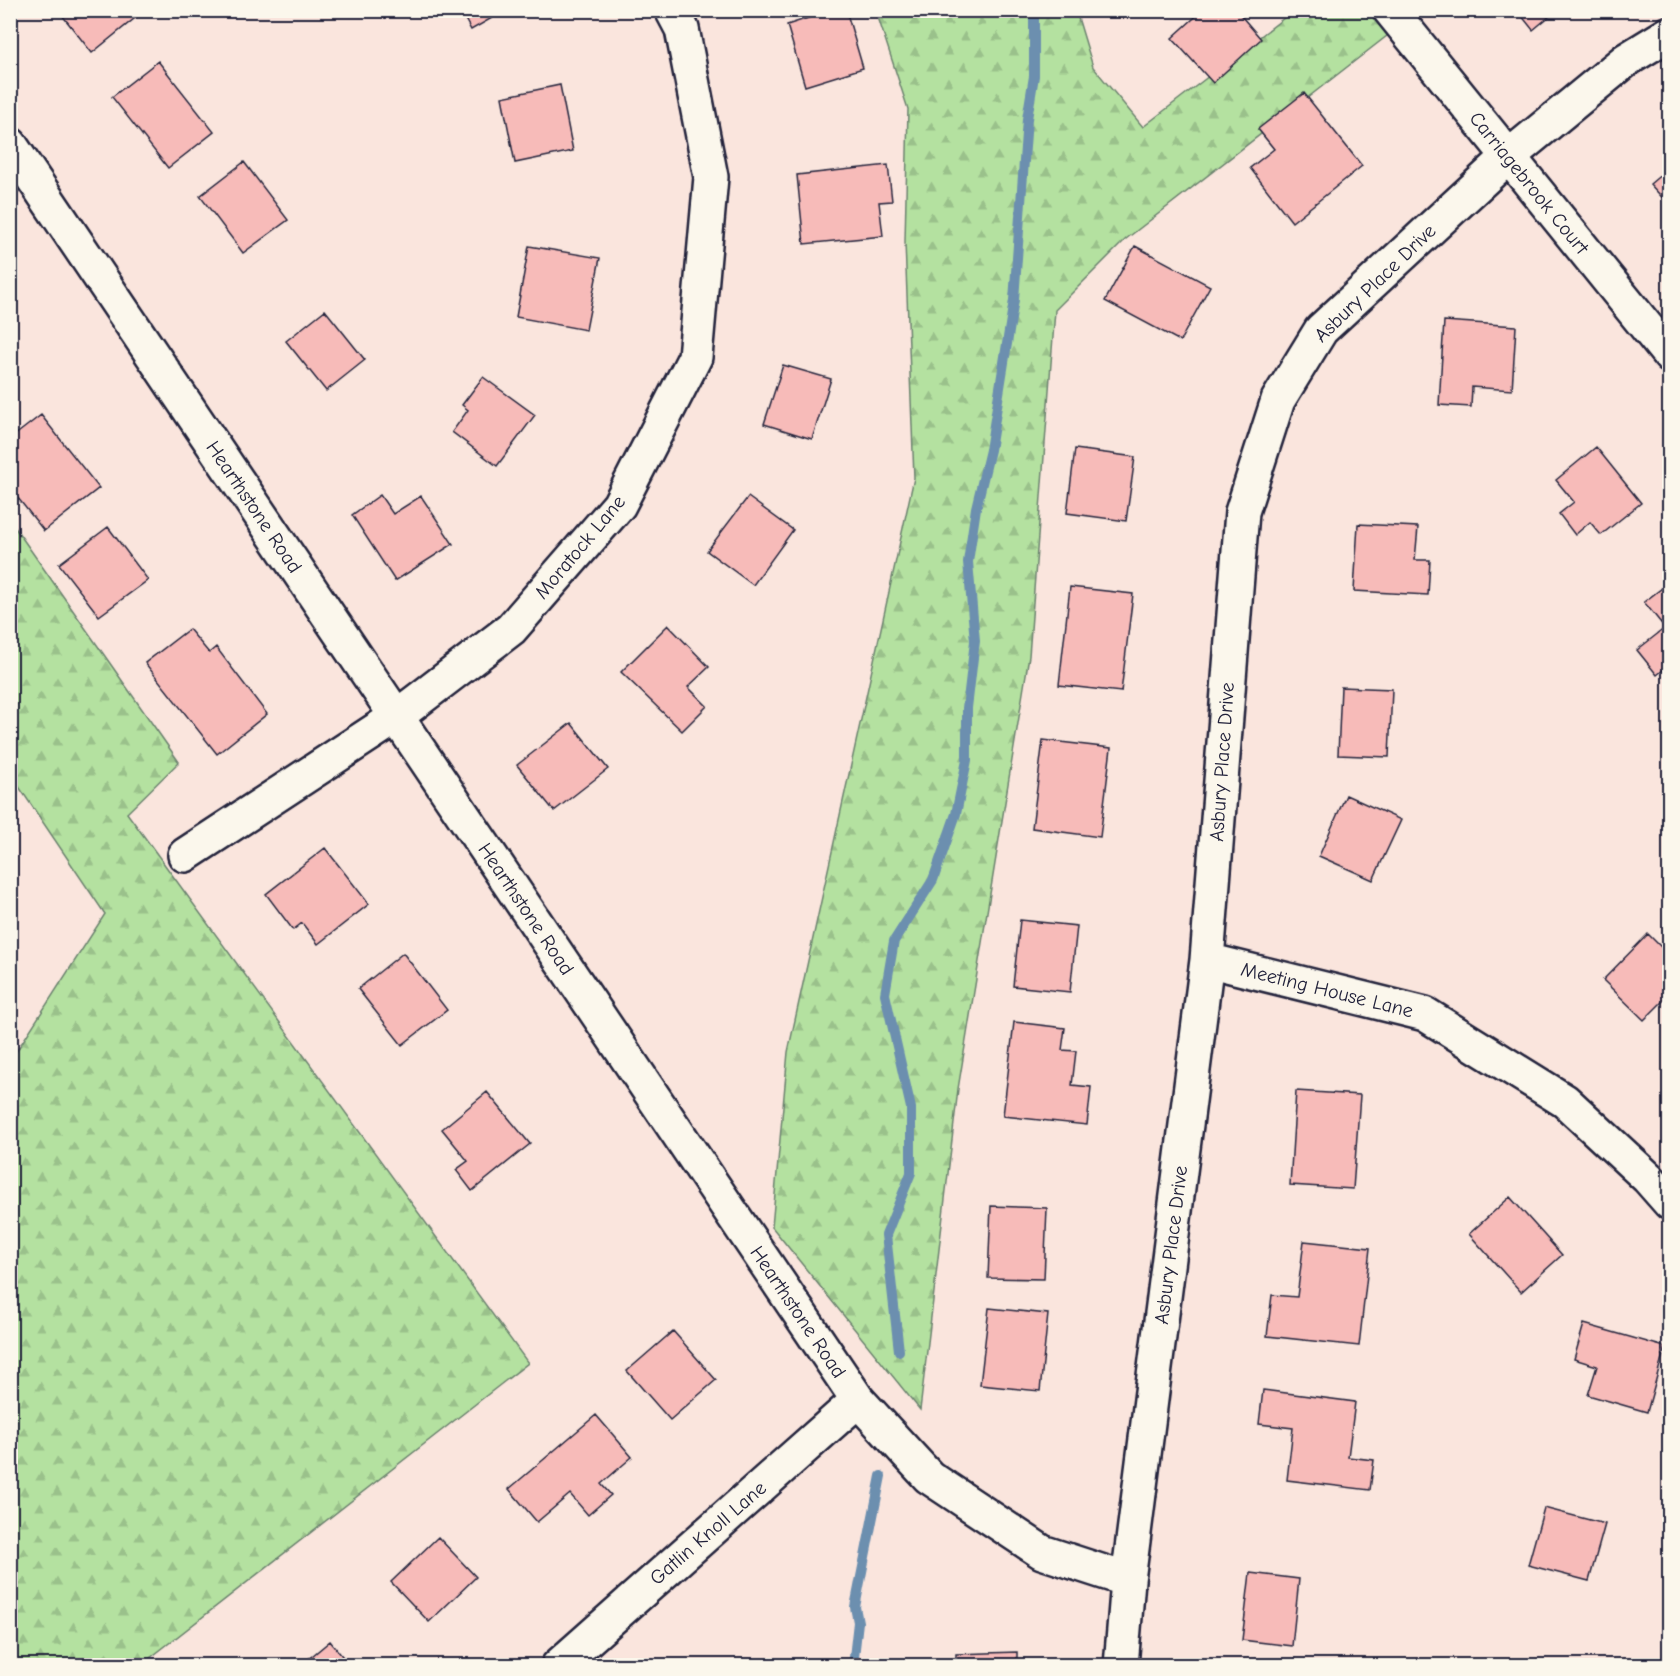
<svg xmlns="http://www.w3.org/2000/svg" width="1680" height="1676" viewBox="0 0 1680 1676" font-family="'Comic Neue',sans-serif">
<style>
.forest{fill:url(#forest-firs);stroke:#6b826e;stroke-width:1.5}
.lines{fill:none;stroke-linecap:round;stroke-linejoin:round}
.stream{stroke:#6c8faf;stroke-width:10}
.building{fill:#f7bbb9;stroke:#22223b;stroke-width:1.5}
.minor-casing{stroke:#22223b;stroke-width:38}
.minor{stroke:#fbf7ec;stroke-width:33}
.labels{text-anchor:middle;dominant-baseline:central;stroke-width:4.5;stroke-linejoin:round;paint-order:stroke}
.street-label{font-size:20px;fill:#22223b;stroke:#fbf7ec}
</style>
<defs>
<pattern id="forest-firs" width="22" height="20" patternUnits="userSpaceOnUse" patternTransform="scale(1.5)"><rect width="22" height="20" fill="#b4e1a0"/><path d="M5 1l3.5 6h-7zM16 11l3.5 6h-7z" fill="#9ac18b"/></pattern>
</defs>
<rect width="100%" height="100%" fill="#fae5dd"/>
<filter id="ink" filterUnits="userSpaceOnUse"><feTurbulence type="fractalNoise" baseFrequency=".0167" numOctaves="2"/><feDisplacementMap in="SourceGraphic" scale="12" xChannelSelector="R" yChannelSelector="G"/><feConvolveMatrix kernelMatrix="1 2 1 2 8 2 1 2 1" color-interpolation-filters="sRGB"/></filter>
<g filter="url(#ink)">
<path class="forest" d="M876,11H1076L1093,67L1143,127L1293,11H1419L1126,239L1055,310L1029,656L958,1089L920,1410L772,1227L788,1052L914,478L905,242L908,109Z
M11,522L179,762L127,813L528,1363L141,1665H11V1052H16L105,914L11,775Z"/>
<g class="lines">
<path class="stream" d="M899,1351L886,1235L911,1173V1108L885,994L894,941L933,880L956,814L967,760V708L975,641L968,562L976,508L990,450L1014,300L1027,119L1034,76V10
M853,1666L858,1622L855,1607L881,1476"/>
</g>
<path class="building" d="M58,10H137L140,14L92,53Z
M460,10H506L471,30Z
M833,10H846L863,68L805,86L787,25Z
M1203,10H1236L1261,39L1213,83L1172,38Z
M1517,10H1557L1533,30Z
M158,61L214,132L168,168L112,97Z
M560,85L573,151L515,163L502,97Z
M1304,93L1362,166L1292,222L1250,168L1274,149L1258,129Z
M244,162L288,220L243,253L200,196Z
M888,165L892,201L879,202L883,236L804,244L797,175Z
M1670,167V206L1650,184Z
M529,246L600,258L586,330L516,317Z
M1135,246L1210,286L1180,341L1105,301Z
M325,310L365,360L326,391L286,341Z
M1444,321L1516,326L1512,390L1472,387L1471,407L1439,405Z
M783,365L831,379L812,439L764,424Z
M483,377L535,415L497,466L452,432L468,410L462,405Z
M41,415L99,488L44,531L10,488V439Z
M1596,447L1641,503L1601,535L1590,522L1575,535L1559,514L1574,502L1556,480Z
M1075,449L1135,457L1126,521L1067,513Z
M380,495L393,514L421,496L453,544L395,581L352,515Z
M748,497L793,530L753,585L707,551Z
M1358,524L1418,527L1415,560H1430L1428,595L1354,591Z
M108,527L148,580L99,616L59,564Z
M1670,582V664L1657,675L1637,650L1665,628L1644,602Z
M1070,587L1133,594L1121,692L1059,685Z
M668,625L709,667L688,687L707,706L682,731L621,672Z
M189,629L209,653L216,647L267,714L217,754L145,663Z
M1341,687L1392,689L1389,757L1338,755Z
M571,723L608,769L554,811L517,765Z
M1043,740L1111,748L1100,837L1032,828Z
M1346,795L1401,820L1373,880L1319,856Z
M325,848L369,904L318,944L302,923L293,930L266,894Z
M1020,920L1077,926L1070,992L1013,986Z
M1648,934L1670,956V994L1644,1020L1603,980Z
M403,953L447,1010L402,1045L358,989Z
M1014,1022L1065,1028L1062,1050L1076,1051L1072,1085L1091,1087L1087,1125L1003,1116Z
M1296,1091L1360,1095L1353,1189L1290,1185Z
M487,1092L530,1144L472,1191L456,1170L468,1161L442,1129Z
M1510,1197L1562,1255L1521,1292L1469,1234Z
M991,1206L1047,1208L1044,1279L988,1278Z
M1304,1241L1370,1248L1359,1346L1267,1336L1272,1295L1297,1297Z
M989,1308L1048,1314L1040,1391L980,1385Z
M1584,1324L1665,1347L1647,1412L1588,1395L1597,1366L1574,1359Z
M673,1331L716,1380L670,1420L627,1371Z
M1263,1390L1355,1402L1348,1457L1374,1460L1370,1490L1287,1480L1293,1428L1259,1424Z
M596,1415L632,1457L601,1484L611,1495L588,1515L570,1494L537,1522L509,1489Z
M1544,1508L1605,1524L1589,1581L1528,1565Z
M438,1537L476,1577L429,1622L391,1582Z
M1250,1573L1299,1579L1292,1646L1242,1640Z
M330,1641L350,1666H300Z
M1017,1652V1666H956V1654Z"/>
<g class="lines">
<g class="minor-casing">
<path id="minor" d="M1390,10L1670,356
M10,144L858,1400L929,1477L1042,1552L1128,1580
M185,855L396,717L511,629L619,505L695,357L711,177L682,29L672,10
M1207,960L1425,1014L1565,1101L1648,1178L1670,1203
M558,1666L858,1400
M1121,1666L1128,1580L1207,960L1242,512L1278,400L1321,330L1508,157L1626,60L1670,33"/>
</g>
<use href="#minor" class="minor"/>
</g>
</g>
<g class="labels">
<g class="street-label">
<text transform="translate(1529 183) rotate(51)">Carriagebrook Court</text>
<text transform="translate(1375 283) rotate(-44)">Asbury Place Drive</text>
<text transform="translate(254 507) rotate(56)">Hearthstone Road</text>
<text transform="translate(580 547) rotate(-50)">Moratock Lane</text>
<text transform="translate(1222 762) rotate(-86)">Asbury Place Drive</text>
<text transform="translate(526 909) rotate(56)">Hearthstone Road</text>
<text transform="translate(1327 990) rotate(14)">Meeting House Lane</text>
<text transform="translate(1171 1245) rotate(-83)">Asbury Place Drive</text>
<text transform="translate(798 1312) rotate(56)">Hearthstone Road</text>
<text transform="translate(708 1533) rotate(-41)">Gatlin Knoll Lane</text>
</g>
</g>
<rect width="1680" height="1676" fill="none" stroke="#fbf7ec" stroke-width="36"/>
<rect x="18" y="18" width="1644" height="1640" fill="none" stroke="#22223b" stroke-width="2" filter="url(#ink)"/>
</svg>
